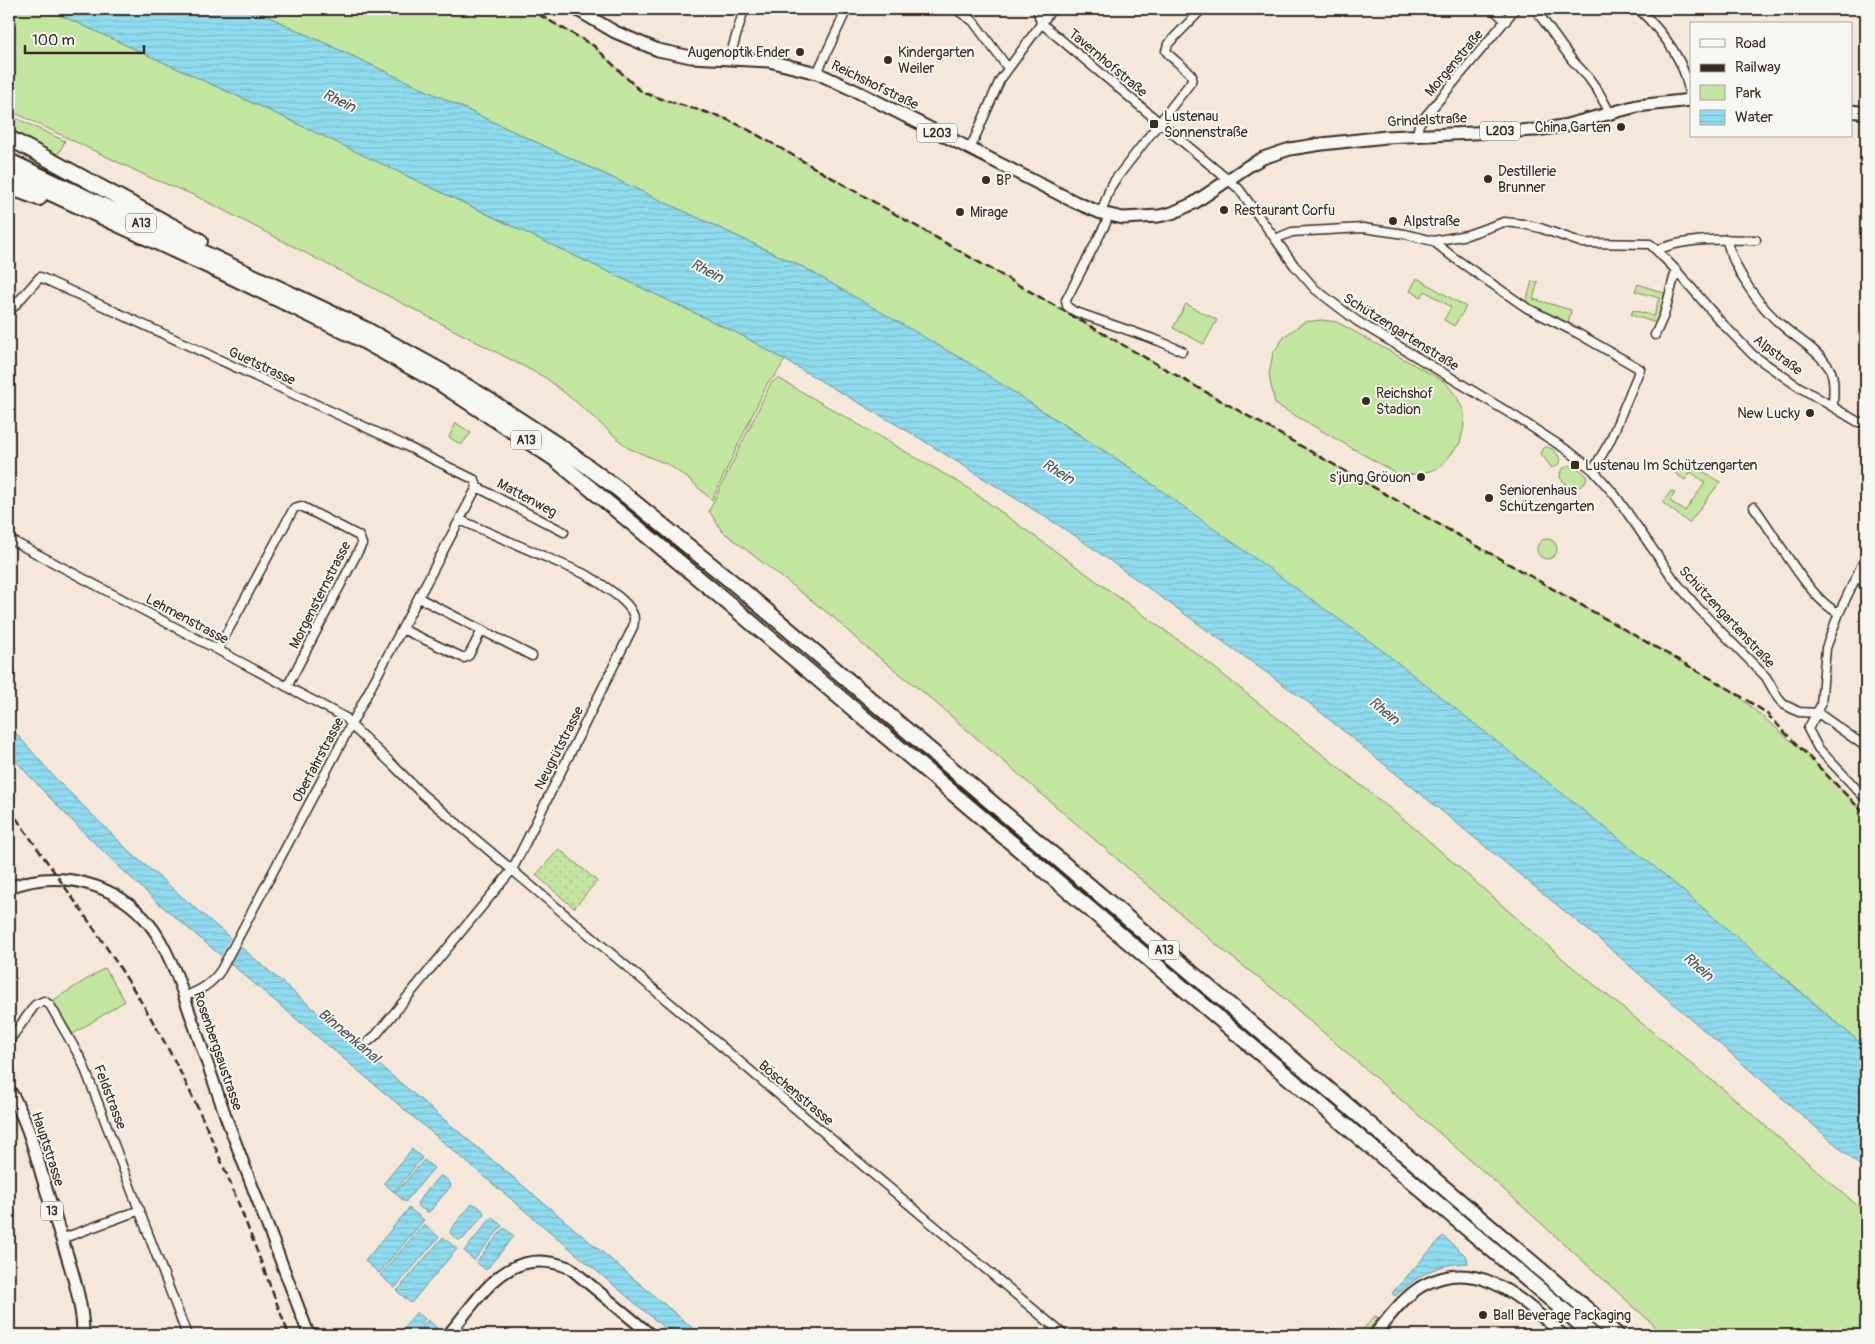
<svg xmlns="http://www.w3.org/2000/svg" width="1875" height="1344" viewBox="0 0 1875 1344" font-family="Pangolin,sans-serif">
<style>
.green{fill:#c3e69f;stroke:#7f885e}
.park{fill:url(#park-dots);stroke:#7f885e}
.water{fill:url(#water-rules);stroke:#6d959b}
.pier{fill:#f5e8db}
.lines{fill:none;stroke-linecap:round;stroke-linejoin:round}
.street-casing{stroke:#3b2a1e;stroke-width:11}
.secondary-casing{stroke:#3b2a1e;stroke-width:14}
.primary-casing{stroke:#3b2a1e;stroke-width:15}
.highway-casing{stroke:#3b2a1e;stroke-width:18}
.street{stroke:#f6f6f2;stroke-width:8}
.secondary{stroke:#f6f6f2;stroke-width:10}
.primary{stroke:#f6f6f2;stroke-width:11}
.highway{stroke:#f6f6f2;stroke-width:14}
.rail{stroke:#3b2a1e;stroke-width:2.5;stroke-dasharray:8 4;stroke-linecap:butt}
.poi-dot{fill:#3b2a1e;stroke:#f6f6f2;stroke-width:2}
.labels{text-anchor:middle;dominant-baseline:central;stroke-width:4;stroke-linejoin:round;paint-order:stroke}
.shield{fill:#f6f6f2;stroke:#73675e;stroke-width:1}
.shield-label{font-size:12px;font-weight:bold;fill:#3b2a1e}
.poi-label{font-size:14px;fill:#3b2a1e;stroke:#f6f6f2;text-anchor:start}
.street-label{font-size:14px;fill:#3b2a1e;stroke:#f6f6f2}
.water-label{font-size:15px;font-style:italic;fill:#505652;stroke:#f6f6f2}
</style>
<defs>
<pattern id="park-dots" width="8" height="8" patternUnits="userSpaceOnUse" patternTransform="scale(1.25)"><rect width="8" height="8" fill="#c3e69f"/><path d="M2 2h.1M6 6h.1" fill="none" stroke="#a8c588" stroke-width="1.8" stroke-linecap="round"/></pattern>
<pattern id="water-rules" width="6" height="5" patternUnits="userSpaceOnUse" patternTransform="scale(1.25)"><rect width="6" height="5" fill="#8fdcef"/><path d="M0 2.5h6" fill="none" stroke="#7cbdcc"/></pattern>
</defs>
<rect width="100%" height="100%" fill="#f5e8db"/>
<filter id="ink" filterUnits="userSpaceOnUse"><feTurbulence type="fractalNoise" baseFrequency=".02" numOctaves="2"/><feDisplacementMap in="SourceGraphic" scale="10" xChannelSelector="R" yChannelSelector="G"/><feConvolveMatrix kernelMatrix="1 2 1 2 8 2 1 2 1" color-interpolation-filters="sRGB"/></filter>
<g filter="url(#ink)">
<path class="green" d="M9,9H47L281,116L743,336L785,360L775,376L768,382L712,500L690,480L669,465L628,448L576,402L546,378L196,196L151,178L9,110Z
M252,9H529L594,46L636,87L644,93L668,101L722,117L747,129L1137,353L1731,690L1809,756L1866,815V1048L1784,977L1130,468L1062,423L805,268Z
M9,115L65,141L57,157L9,133Z
M1417,278L1466,307L1454,326L1444,320L1451,307L1425,291L1421,297L1410,291Z
M1532,281L1538,282L1533,299L1571,310L1568,325L1526,302Z
M1638,284L1667,294L1657,323L1631,315L1633,310L1654,316L1659,298L1635,291Z
M1186,304L1217,320L1204,344L1173,328Z
M1321,320L1337,322L1445,382L1457,397L1464,412V426L1460,443L1444,463L1436,469L1419,474L1399,475L1275,404L1269,375L1273,353L1285,336L1304,322Z
M778,378L965,486L1196,653L1413,827L1570,965L1724,1090L1866,1213V1335H1665L1492,1179L1278,993L1224,951L923,692L862,644L833,617L722,531L709,511L771,383Z
M456,423L471,433L461,445L449,437Z
M1544,447C1552,446 1558,453 1560,460L1558,465L1552,468L1541,454Z
M1569,465L1579,469L1587,476C1586,485 1579,489 1570,488L1560,478L1561,470Z
M1682,466L1690,472L1694,466L1720,482L1689,523L1663,503L1671,491L1675,493L1670,501L1685,511L1705,483L1691,472L1685,480L1675,473Z
M1537 549a10 10 0 1 1 20 0a10 10 0 1 1-20 0Z
M105,968L125,1001L73,1034L52,1001Z
M1375,1316L1379,1318L1364,1335H1358Z"/>
<path class="park" d="M559,849L597,881L574,908L536,875Z"/>
<path class="water" d="M47,9H252L805,268L969,363L1130,468L1383,651L1661,872L1866,1048V1171L1600,940L1309,703L1074,535L911,433L743,336L281,116Z
M9,725L56,779L132,854L378,1064L701,1335H673L157,902C105,854 55,806 9,753Z
M412,1149L422,1158L394,1192L384,1183Z
M424,1160L434,1168L405,1202L395,1193Z
M439,1176C444,1176 450,1181 451,1186L430,1211L427,1212L418,1206L417,1203Z
M472,1204C477,1204 484,1210 484,1215L463,1239L458,1240L450,1233L451,1229Z
M409,1208L424,1220L379,1273L365,1261Z
M492,1217L502,1226L474,1260L464,1251Z
M424,1224L439,1237L395,1288L380,1275Z
M504,1228L514,1236L486,1270L476,1262Z
M1443,1236L1467,1257L1468,1263C1435,1264 1419,1275 1395,1296L1392,1293Z
M443,1237L457,1249L411,1303L397,1291Z
M417,1312L425,1319L412,1335H399L398,1334Z
M428,1320L437,1328L431,1335H415Z"/>
<path class="pier" d="M232,935L241,944L230,966L220,958Z"/>
<g class="lines">
<g class="street-casing">
<path id="street" d="M955,9L973,21L1008,68
M1037,9L1041,23
M1493,9L1506,21
M1535,9L1572,60L1588,77L1598,91L1610,113
M1639,9C1664,34 1688,63 1690,100
M1041,23L1239,189L1294,265L1315,289L1357,321L1516,417L1570,452L1593,470L1615,495L1675,581L1698,608L1766,677L1778,698L1783,704L1799,712L1818,713
M729,60L744,9
M817,73L847,9
M1417,135L1419,124L1515,9
M970,149L1000,80L1052,9
M1101,213L1110,188L1115,180L1191,82L1192,76C1185,66 1173,61 1166,51L1168,44L1202,9
M1108,215L1106,223L1066,300L1067,306L1073,311L1159,341L1182,351
M1275,239L1292,232L1363,228L1405,234L1433,241L1467,235L1504,222L1523,224L1540,228L1583,243L1650,244L1676,270L1720,321L1753,355L1796,385L1833,407L1858,422H1866
M1726,239C1736,273 1758,306 1785,328C1799,340 1817,350 1828,366C1836,377 1833,394 1833,407
M1433,241L1453,257L1527,308L1577,333L1640,369L1610,441L1593,470
M1658,250C1683,238 1727,239 1756,240
M9,312L40,277L404,445L475,480L477,487L221,970C211,985 200,990 184,997
M1655,335L1664,315L1676,270
M477,487L564,532
M1754,507C1775,534 1809,600 1839,613
M9,539L346,718L354,728L393,765L422,794L1064,1335
M1866,556L1839,613L1826,648L1821,705L1808,729L1818,748L1866,799
M1858,574L1866,588
M419,598L532,656
M402,629L464,658L469,655L482,630
M218,649L294,508L301,506L359,536L362,544L287,687
M1818,713L1866,747
M9,1041L35,1005L44,1001L50,1005L82,1061L187,1335
M369,1041L376,1035L512,870L633,627C634,622 635,618 633,614C628,600 600,583 587,575L460,520
M61,1239L140,1210"/>
</g>
<g class="secondary-casing">
<path id="secondary" d="M9,888C58,868 117,883 150,925C162,940 169,958 177,976L227,1120L309,1335
M448,1335C483,1294 508,1243 570,1268L651,1335
M1374,1335C1388,1319 1403,1297 1422,1286C1479,1254 1523,1301 1563,1335"/>
</g>
<g class="primary-casing">
<path id="primary" d="M576,9L615,32L658,50L691,57L769,61L817,73L860,93L1075,202L1101,213L1123,218L1159,216L1172,213L1194,203L1250,165L1263,158L1290,149L1322,144L1386,137L1536,130L1563,126L1637,106L1691,100
M1851,111L1866,113
M9,1090C30,1123 39,1168 51,1205C62,1242 84,1298 83,1335"/>
</g>
<g class="highway-casing">
<path id="highway" d="M9,138L200,241
M9,161L365,329L443,372L486,398L561,447L618,489L742,590L1617,1335
M9,174L230,276L358,338L441,384L555,459L733,607L1593,1335
M9,187L39,198"/>
</g>
<use href="#street" class="street"/>
<use href="#secondary" class="secondary"/>
<use href="#primary" class="primary"/>
<use href="#highway" class="highway"/>
<path class="rail" d="M529,9L594,46L636,87L644,93L668,101L722,117L747,129L1137,353L1731,690L1765,712L1866,815
M9,808C63,885 120,961 165,1043C216,1136 251,1237 289,1335"/>
</g>
</g>
<g class="poi-dot">
<circle cx="800" cy="52" r="5"/>
<circle cx="888" cy="60" r="5"/>
<rect x="1149" y="119" width="10" height="10" rx="2.5"/>
<circle cx="1621" cy="127" r="5"/>
<circle cx="1488" cy="179" r="5"/>
<circle cx="986" cy="180" r="5"/>
<circle cx="1224" cy="210" r="5"/>
<circle cx="960" cy="212" r="5"/>
<circle cx="1393" cy="221" r="5"/>
<circle cx="1366" cy="401" r="5"/>
<circle cx="1810" cy="413" r="5"/>
<rect x="1570" y="460" width="10" height="10" rx="2.5"/>
<circle cx="1421" cy="477" r="5"/>
<circle cx="1489" cy="498" r="5"/>
<circle cx="1483" cy="1315" r="5"/>
</g>
<g class="labels">
<g class="shield">
<rect x="1480" y="121.5" width="40" height="19" rx="4"/>
<rect x="917" y="123.5" width="40" height="19" rx="4"/>
<rect x="126" y="213.5" width="30" height="19" rx="4"/>
<rect x="511" y="430.5" width="30" height="19" rx="4"/>
<rect x="1149" y="940.5" width="30" height="19" rx="4"/>
<rect x="41" y="1201.5" width="22" height="19" rx="4"/>
</g>
<g class="shield-label">
<text x="1500" y="131">L203</text>
<text x="937" y="133">L203</text>
<text x="141" y="223">A13</text>
<text x="526" y="440">A13</text>
<text x="1164" y="950">A13</text>
<text x="52" y="1211">13</text>
</g>
<g class="poi-label">
<text x="790" y="52" text-anchor="end">Augenoptik Ender</text>
<text x="898" y="52">Kindergarten<tspan x="898" dy="16">Weiler</tspan></text>
<text x="1164" y="116">Lustenau<tspan x="1164" dy="16">Sonnenstraße</tspan></text>
<text x="1611" y="127" text-anchor="end">China Garten</text>
<text x="1498" y="171">Destillerie<tspan x="1498" dy="16">Brunner</tspan></text>
<text x="996" y="180">BP</text>
<text x="1234" y="210">Restaurant Corfu</text>
<text x="970" y="212">Mirage</text>
<text x="1403" y="221">Alpstraße</text>
<text x="1376" y="393">Reichshof<tspan x="1376" dy="16">Stadion</tspan></text>
<text x="1800" y="413" text-anchor="end">New Lucky</text>
<text x="1585" y="465">Lustenau Im Schützengarten</text>
<text x="1411" y="477" text-anchor="end">s'jung Gröuon</text>
<text x="1499" y="490">Seniorenhaus<tspan x="1499" dy="16">Schützengarten</tspan></text>
<text x="1493" y="1315">Ball Beverage Packaging</text>
</g>
<g class="street-label">
<text transform="translate(1108 63) rotate(40)">Tavernhofstraße</text>
<text transform="translate(1454 63) rotate(-50)">Morgenstraße</text>
<text transform="translate(875 85) rotate(26)">Reichshofstraße</text>
<text transform="translate(1427 120) rotate(-3)">Grindelstraße</text>
<text transform="translate(1401 332) rotate(32)">Schützengartenstraße</text>
<text transform="translate(1778 355) rotate(37)">Alpstraße</text>
<text transform="translate(262 366) rotate(25)">Guetstrasse</text>
<text transform="translate(527 498) rotate(28)">Mattenweg</text>
<text transform="translate(320 595) rotate(-63)">Morgensternstrasse</text>
<text transform="translate(1727 617) rotate(47)">Schützengartenstraße</text>
<text transform="translate(187 619) rotate(28)">Lehmenstrasse</text>
<text transform="translate(559 748) rotate(-63)">Neugrütstrasse</text>
<text transform="translate(318 760) rotate(-62)">Oberfahrstrasse</text>
<text transform="translate(218 1051) rotate(71)">Rosenbergsaustrasse</text>
<text transform="translate(796 1093) rotate(40)">Böschenstrasse</text>
<text transform="translate(110 1097) rotate(69)">Feldstrasse</text>
<text transform="translate(48 1149) rotate(72)">Hauptstrasse</text>
</g>
<g class="water-label">
<text transform="translate(339 101) rotate(25)">Rhein</text>
<text transform="translate(707 271) rotate(27)">Rhein</text>
<text transform="translate(1058 472) rotate(32)">Rhein</text>
<text transform="translate(1384 711) rotate(39)">Rhein</text>
<text transform="translate(1698 967) rotate(41)">Rhein</text>
<text transform="translate(349 1036) rotate(40)">Binnenkanal</text>
</g>
</g>
<rect width="1875" height="1344" fill="none" stroke="#f6f6f2" stroke-width="30"/>
<rect x="15" y="15" width="1845" height="1314" fill="none" stroke="#3b2a1e" stroke-width="2" filter="url(#ink)"/>
<rect x="1690" y="22" width="162" height="115" fill="#f6f6f2" stroke="#aba49d"/>
<rect x="1700" y="39" width="25" height="8" fill="#f6f6f2" stroke="#aba49d"/>
<text x="1735" y="48" font-size="15" fill="#3b2a1e">Road</text>
<rect x="1700" y="64" width="25" height="8" fill="#3b2a1e" stroke="#aba49d"/>
<text x="1735" y="72" font-size="15" fill="#3b2a1e">Railway</text>
<rect x="1700" y="85" width="25" height="15" fill="#c3e69f" stroke="#aba49d"/>
<text x="1735" y="98" font-size="15" fill="#3b2a1e">Park</text>
<rect x="1700" y="110" width="25" height="15" fill="url(#water-rules)" stroke="#aba49d"/>
<text x="1735" y="122" font-size="15" fill="#3b2a1e">Water</text>
<path d="M25 45v8h119v-8" fill="none" stroke="#3b2a1e" stroke-width="2.5"/>
<text x="32" y="45" font-size="15" fill="#3b2a1e" stroke="#f6f6f2" stroke-width="4" paint-order="stroke">100 m</text>
</svg>
